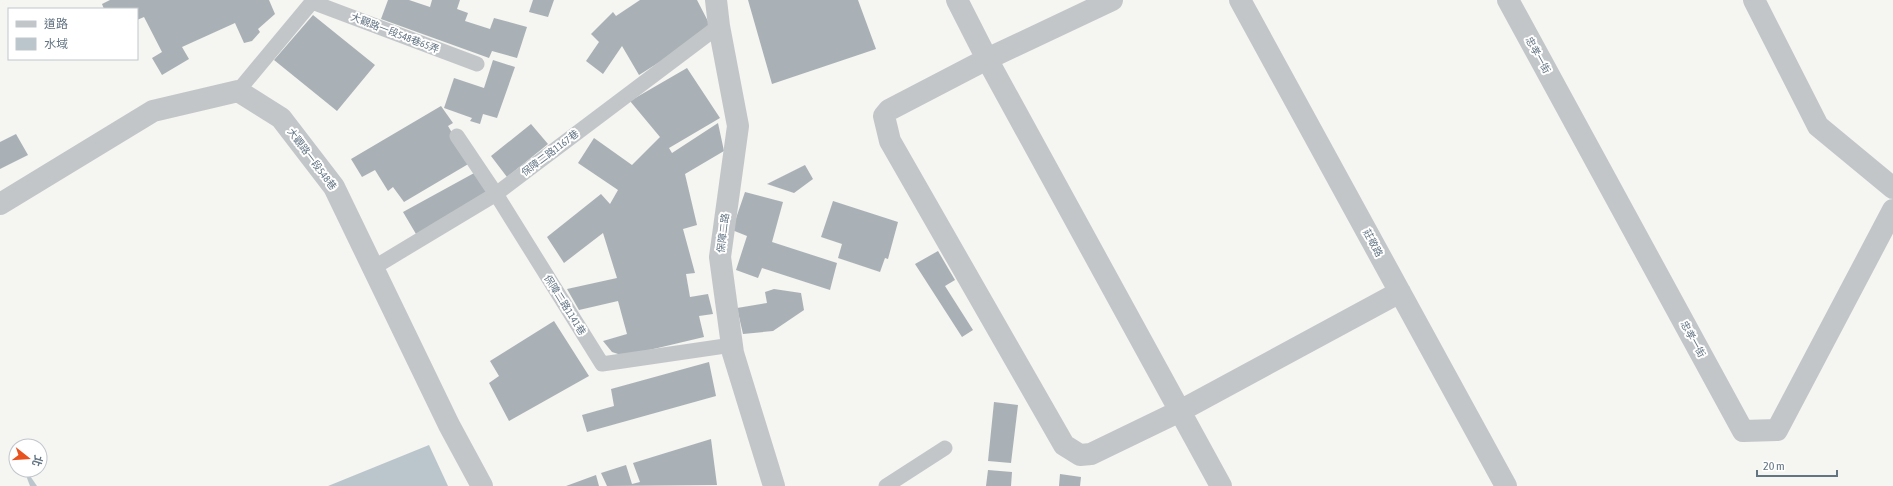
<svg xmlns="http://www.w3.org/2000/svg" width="1893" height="486" viewBox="0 0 1893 486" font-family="'Asap Condensed','Noto Sans TC',sans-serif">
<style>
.water{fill:#bbc6cc}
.building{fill:#a9b1b6}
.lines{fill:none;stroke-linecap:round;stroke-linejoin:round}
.service{stroke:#c2c6c9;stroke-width:15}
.minor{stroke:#c2c6c9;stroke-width:22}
.tertiary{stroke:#c2c6c9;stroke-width:22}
.labels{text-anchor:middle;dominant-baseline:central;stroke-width:4;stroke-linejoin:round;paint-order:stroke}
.street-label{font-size:10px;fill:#637483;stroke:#fff}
</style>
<rect width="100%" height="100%" fill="#f5f5f1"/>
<path class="water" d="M429,445L448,486H328Z
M24,470H26L37,486H30Z"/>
<path class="building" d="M110,0H269L275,14L258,29L260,32L252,41L244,43L235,23L182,47L189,59L162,75L152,58L162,52L144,17L137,20V9H104L102,4Z
M388,0H409L430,7L432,0H460L457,9L468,13L465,21L490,29L494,18L527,27L517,58L492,51L489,58L381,19Z
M533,0H554L548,17L529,12Z
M640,0H697L712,29L639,75L622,46L603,74L586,61L599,42L591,34L613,12L616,16Z
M748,0H858L876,49L772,84Z
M313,15L375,65L337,111L274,60Z
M493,60L515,67L497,118L483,114L480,124L470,121L472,118L444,108L454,78L484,88Z
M687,68L720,118L669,148L672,153L718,123L724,151L685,174L697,225L683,229L695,273L686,274L690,297L708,294L713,314L699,316L704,337L624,356L612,352L603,341L627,334L618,301L579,310L567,289L617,278L603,233L564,263L547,237L601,194L610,204L618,190L578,163L594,138L632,165L660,137L630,101Z
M441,106L453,123L448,126L470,163L404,202L393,187L388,191L375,170L362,177L351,159Z
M531,124L548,144L507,177L491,156Z
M16,134L28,155L0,169V142Z
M805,165L813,179L794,193L767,184Z
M476,172L490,195L416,234L403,212Z
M745,192L783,202L772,242L837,263L830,290L762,268L758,278L736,270L747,236L732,230Z
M833,201L898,222L888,259L885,258L880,272L838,258L842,244L821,237Z
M938,251L955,280L945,286L973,330L962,337L915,264Z
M774,289L801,293L804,310L773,331L743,334L737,308L767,303L765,292Z
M554,321L589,376L509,421L489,383L499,376L490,361Z
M709,362L716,396L587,432L582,415L614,406L611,389Z
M994,402L1018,405L1011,463L988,461Z
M711,439L717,485L607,486L601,473L626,465L632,484L640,482L633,463Z
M988,470L1012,472L1011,486H986Z
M1060,474L1081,477L1080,486H1059Z
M596,475L599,486H566Z"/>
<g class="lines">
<path class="service" d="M312,2L477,64
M238,91L312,2
M457,136L496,194L602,364L732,345
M373,268L496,194L719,26
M886,486L945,448"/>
<path class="minor" d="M957,0L987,59L1221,486
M1112,0L987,59L889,110L884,116L890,141L1064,445L1080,455L1091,454L1180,411L1400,292
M1240,0L1506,486
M1508,0L1743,431L1777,430L1893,210
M1754,0L1818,126L1893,188
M0,204L153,111L238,91L281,118L334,187L449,425L482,486"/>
<path class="tertiary" d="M716,0L719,26L738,126L720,257L733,353L774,486"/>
</g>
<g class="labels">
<g class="street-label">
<text transform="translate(395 33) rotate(21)">大觀路一段548巷65弄</text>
<text transform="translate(1538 55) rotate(61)">忠孝一街</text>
<text transform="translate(550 153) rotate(-37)">保障二路1167巷</text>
<text transform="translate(312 159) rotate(53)">大觀路一段548巷</text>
<text transform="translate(723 233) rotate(-83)">保障二路</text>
<text transform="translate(1373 243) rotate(61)">莊敬路</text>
<text transform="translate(565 305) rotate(58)">保障二路1141巷</text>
<text transform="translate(1693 339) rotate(61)">忠孝一街</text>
</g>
</g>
<rect x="8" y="8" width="130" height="52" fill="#ffffff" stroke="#c1c7cd"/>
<rect x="16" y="21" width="20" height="6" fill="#c2c6c9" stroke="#c1c7cd"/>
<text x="44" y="28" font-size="12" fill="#637483">道路</text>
<rect x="16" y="38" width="20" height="12" fill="#bbc6cc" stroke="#c1c7cd"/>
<text x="44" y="48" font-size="12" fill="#637483">水域</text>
<g transform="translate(28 458) rotate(107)"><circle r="19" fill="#ffffff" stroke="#c1c7cd"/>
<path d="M0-3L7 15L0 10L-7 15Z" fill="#e8521e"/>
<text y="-6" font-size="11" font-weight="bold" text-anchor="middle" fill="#637483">北</text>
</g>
<path d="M1757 470v6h80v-6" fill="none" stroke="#637483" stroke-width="2"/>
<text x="1763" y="470" font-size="12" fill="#637483" stroke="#ffffff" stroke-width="3" paint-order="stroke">20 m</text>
</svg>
